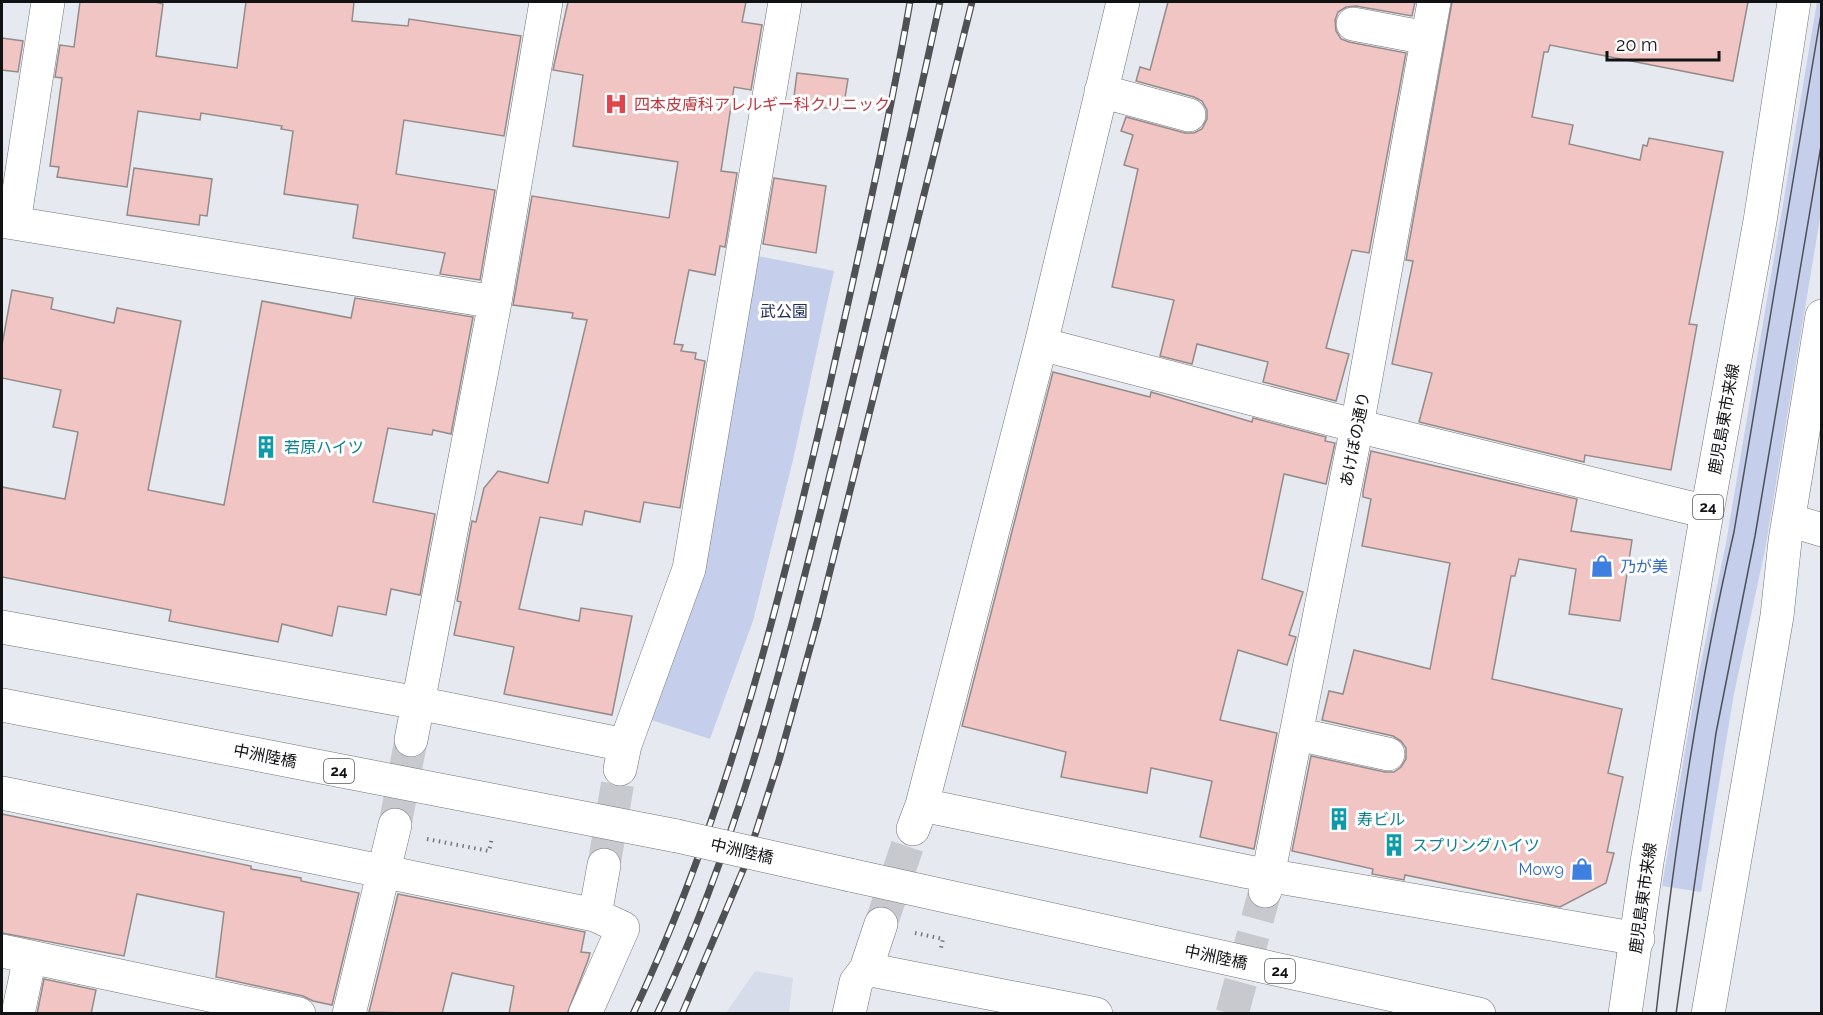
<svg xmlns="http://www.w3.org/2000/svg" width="1823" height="1015" viewBox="0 0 1823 1015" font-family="Raleway,'Noto Sans JP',sans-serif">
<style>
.built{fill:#d7dcea}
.green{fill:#c5cfec}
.building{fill:#f0c5c3;stroke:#938c8b;stroke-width:1.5}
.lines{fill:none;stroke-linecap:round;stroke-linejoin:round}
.minor-tunnel{stroke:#c7c9cf;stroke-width:33;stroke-dasharray:33 16;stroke-linecap:butt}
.minor-casing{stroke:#6f7277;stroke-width:34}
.major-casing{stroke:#6f7277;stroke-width:34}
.path{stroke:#76787c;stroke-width:4;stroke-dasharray:1.5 4.5;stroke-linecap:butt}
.minor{stroke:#fff;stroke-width:33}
.major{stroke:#fff;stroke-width:33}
.tram{stroke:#4f5154;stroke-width:1.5}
.rail-casing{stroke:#4f5154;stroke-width:7}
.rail{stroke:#fff;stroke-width:4.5;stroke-dasharray:14;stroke-linecap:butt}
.major-bridge-casing{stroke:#6f7277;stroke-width:34;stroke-linecap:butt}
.major-bridge{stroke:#fff;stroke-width:33}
.labels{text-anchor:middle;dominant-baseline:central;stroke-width:6;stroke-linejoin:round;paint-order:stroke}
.shield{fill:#fff;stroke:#58595a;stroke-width:1.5}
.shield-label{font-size:15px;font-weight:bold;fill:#111214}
.health-label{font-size:16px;fill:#be3a42;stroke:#fff;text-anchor:start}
.park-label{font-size:16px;fill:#202d58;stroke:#fff}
.street-label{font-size:16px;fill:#111214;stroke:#fff}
.culture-label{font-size:16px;fill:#0d838f;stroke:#fff;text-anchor:start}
.shop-label{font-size:16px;fill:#366cbe;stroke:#fff;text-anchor:start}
</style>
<rect width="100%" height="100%" fill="#e7e9f0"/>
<path class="built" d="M755,971L793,978L789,1013H726Z"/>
<path class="green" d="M1817,2L1822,3L1821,212L1765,550L1734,694L1701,892L1662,886L1696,687L1726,543Z
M753,255L834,271L793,460L753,621L710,739L645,718Z"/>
<path class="building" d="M80,2H155L163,4L156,56L237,68L246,2H354L352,21L408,26L409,19L521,36L504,136L404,120L396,174L495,190L480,280L440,274L445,253L353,238L358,205L284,194L293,131L281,129L282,126L201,113L200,120L138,111L127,187L57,177L59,167L50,166L62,78L55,77L60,45L74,47Z
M568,2H746L742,22L762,25L751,90L734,87L721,171L737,173L725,247L720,246L715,275L689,270L674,344L683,345L681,351L696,353L695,359L705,361L680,508L644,502L640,522L585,511L582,525L540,517L519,609L579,621L581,608L632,616L612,715L504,694L514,647L454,635L461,602L457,601L472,521L476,522L484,488L498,471L548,483L587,320L572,318L573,313L513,305L532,196L669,218L678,162L573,146L583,75L553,70Z
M1168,2H1415L1412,16L1356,6L1346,7L1338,12L1335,20L1336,31L1341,39L1349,42L1406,53L1369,253L1352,250L1326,348L1349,354L1336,401L1263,382L1268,362L1197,344L1192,364L1160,356L1174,300L1112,287L1138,169L1124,165L1133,135L1121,131L1126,117L1185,133H1194L1202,129L1207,119V110L1202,101L1194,97L1136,81L1140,67L1150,70Z
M1452,2H1748L1733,81L1550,45L1548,52H1544L1532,117L1573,125L1569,144L1640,160L1643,145L1647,146L1649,138L1723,152L1689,324L1697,325L1671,470L1585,455L1584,462L1419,422L1432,373L1392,364L1413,261L1406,260Z
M2,38L23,41L18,72L2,70Z
M797,73L848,79L843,110L793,104Z
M134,168L212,179L207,216L200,215L199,225L127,215Z
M774,178L826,186L816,253L763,244Z
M12,290L53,298L51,309L114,323L117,308L181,321L148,490L224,505L262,301L351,318L355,298L473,317L451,434L433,430L432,435L388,428L373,502L435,514L420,595L391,589L386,615L338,606L332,636L282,624L278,642L169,621L171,610L2,577V487L65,499L78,432L53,427L61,390L2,378V345Z
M1053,372L1150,397L1151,392L1252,422L1253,418L1326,437L1325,441L1335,443L1326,484L1284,474L1262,579L1303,592L1289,635L1296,637L1287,665L1238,650L1220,720L1277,733L1254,849L1200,837L1212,781L1151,768L1147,793L1061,777L1066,752L962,726Z
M1371,451L1577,499L1571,531L1632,540L1620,621L1569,614L1576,569L1519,559L1515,576H1511L1492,679L1622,709L1608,773L1623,777L1607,852L1614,853L1606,883L1560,907L1405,875L1404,880L1372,874L1373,869L1292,851L1311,756L1385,772H1394L1401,767L1406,759V748L1401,741L1393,736L1322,720L1329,691L1343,694L1354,650L1430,669L1450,563L1362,546L1371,499L1363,497V492Z
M2,814L251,866V869L301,878V881L359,893L332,1005L313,1001L303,996L216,977L224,912L137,894L124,956L2,933Z
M398,894L585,932L581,952L590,953L588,960L567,1014H509L514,986L452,973L442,1014L369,1012Z
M44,979L96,990L91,1014H37Z"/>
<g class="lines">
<path class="minor-tunnel" d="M395,825L411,740
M604,865L620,769
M881,924L913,829
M1232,1014L1265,891"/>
<g class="minor-casing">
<path id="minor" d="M1353,24L1427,38
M1101,91L1189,115
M2,221L495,302
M14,223L48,2
M1041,344L1357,426L1707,512
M1789,520L1822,530
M2,627L418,703L625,745
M1297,734L1388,754
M411,740L495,302L546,2
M620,769L625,745L689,569L785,2
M2,793L595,915L623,928L585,1014
M922,805L1041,344L1123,2
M913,829L922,805L1249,872L1638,939
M1265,891L1357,426L1434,2
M595,915L604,865
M881,924L866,969L1096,1014
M2,951L299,1014
M18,1014L30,957
M349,1014L395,825
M849,1014L856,982L866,969"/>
</g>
<g class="major-casing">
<path id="major" d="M2,705L677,836
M850,875L1479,1014
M1625,1014L1647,862L1707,512L1760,221L1794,2
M1708,1014L1777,616L1785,541L1822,316"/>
</g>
<path class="path" d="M427,839L489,851L492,838
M915,933L943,939L941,948"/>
<use href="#minor" class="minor"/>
<use href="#major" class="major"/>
<path class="tram" d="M1656,1014C1674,852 1697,690 1734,532L1822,8
M1676,1014L1716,733L1755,536L1822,140"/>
<g class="rail-casing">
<path id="rail" d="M633,1014C728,813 782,594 831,379C859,254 888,128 910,2
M657,1014C737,846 783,665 827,486C867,325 905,164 940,2
M682,1014L746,863L779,760L818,619L972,2"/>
</g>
<use href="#rail" class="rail"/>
<g class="major-bridge-casing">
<path id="major-bridge" d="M677,836L850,875"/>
</g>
<use href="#major-bridge" class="major-bridge"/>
</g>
<defs>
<g id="hospital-bare" transform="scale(1.8)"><path d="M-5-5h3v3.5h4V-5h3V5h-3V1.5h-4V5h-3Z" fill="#e0444e" stroke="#fff" stroke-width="2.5" paint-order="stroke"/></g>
<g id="building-bare" transform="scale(1.8)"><path d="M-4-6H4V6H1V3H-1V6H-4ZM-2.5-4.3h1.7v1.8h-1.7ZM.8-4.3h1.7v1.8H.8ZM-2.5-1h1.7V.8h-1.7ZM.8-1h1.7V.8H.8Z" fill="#0f9aa8" stroke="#fff" stroke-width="2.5" paint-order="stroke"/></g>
<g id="shop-bare" transform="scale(1.8)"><path d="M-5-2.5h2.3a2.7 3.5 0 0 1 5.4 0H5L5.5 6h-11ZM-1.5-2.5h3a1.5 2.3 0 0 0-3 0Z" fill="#3f7fe0" stroke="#fff" stroke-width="2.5" paint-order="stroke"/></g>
</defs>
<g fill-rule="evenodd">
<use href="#hospital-bare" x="616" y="104"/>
<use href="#building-bare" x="266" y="447"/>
<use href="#shop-bare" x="1602" y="566"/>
<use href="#building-bare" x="1339" y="819"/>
<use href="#building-bare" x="1394" y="845"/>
<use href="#shop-bare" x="1582" y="869"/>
</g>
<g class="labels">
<g class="shield">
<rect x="1693" y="495" width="30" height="24" rx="4.5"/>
<rect x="324" y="759" width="30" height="24" rx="4.5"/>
<rect x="1265" y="959" width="30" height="24" rx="4.5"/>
</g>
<g class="shield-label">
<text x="1708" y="507">24</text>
<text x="339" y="771">24</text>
<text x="1280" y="971">24</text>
</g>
<g class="health-label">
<text x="634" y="104">四本皮膚科アレルギー科クリニック</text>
</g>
<g class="park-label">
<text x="784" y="311">武公園</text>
</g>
<g class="street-label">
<text transform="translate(1724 419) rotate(-80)">鹿児島東市来線</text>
<text transform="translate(1355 439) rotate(-79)">あけぼの通り</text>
<text transform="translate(265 756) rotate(11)">中洲陸橋</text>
<text transform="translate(742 851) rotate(13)">中洲陸橋</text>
<text transform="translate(1643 898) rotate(-82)">鹿児島東市来線</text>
<text transform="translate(1216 957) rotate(12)">中洲陸橋</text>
</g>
<g class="culture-label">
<text x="284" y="447">若原ハイツ</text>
<text x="1357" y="819">寿ビル</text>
<text x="1412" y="845">スプリングハイツ</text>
</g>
<g class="shop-label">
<text x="1620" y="566">乃が美</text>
<text x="1564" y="869" text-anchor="end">Mow9</text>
</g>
</g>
<rect width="1823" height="1015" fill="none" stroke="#111214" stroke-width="6"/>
<path d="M1607 51v9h112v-9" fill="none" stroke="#111214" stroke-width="3"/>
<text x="1616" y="51" font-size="18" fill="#111214" stroke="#ffffff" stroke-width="4.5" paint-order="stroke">20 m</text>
</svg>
